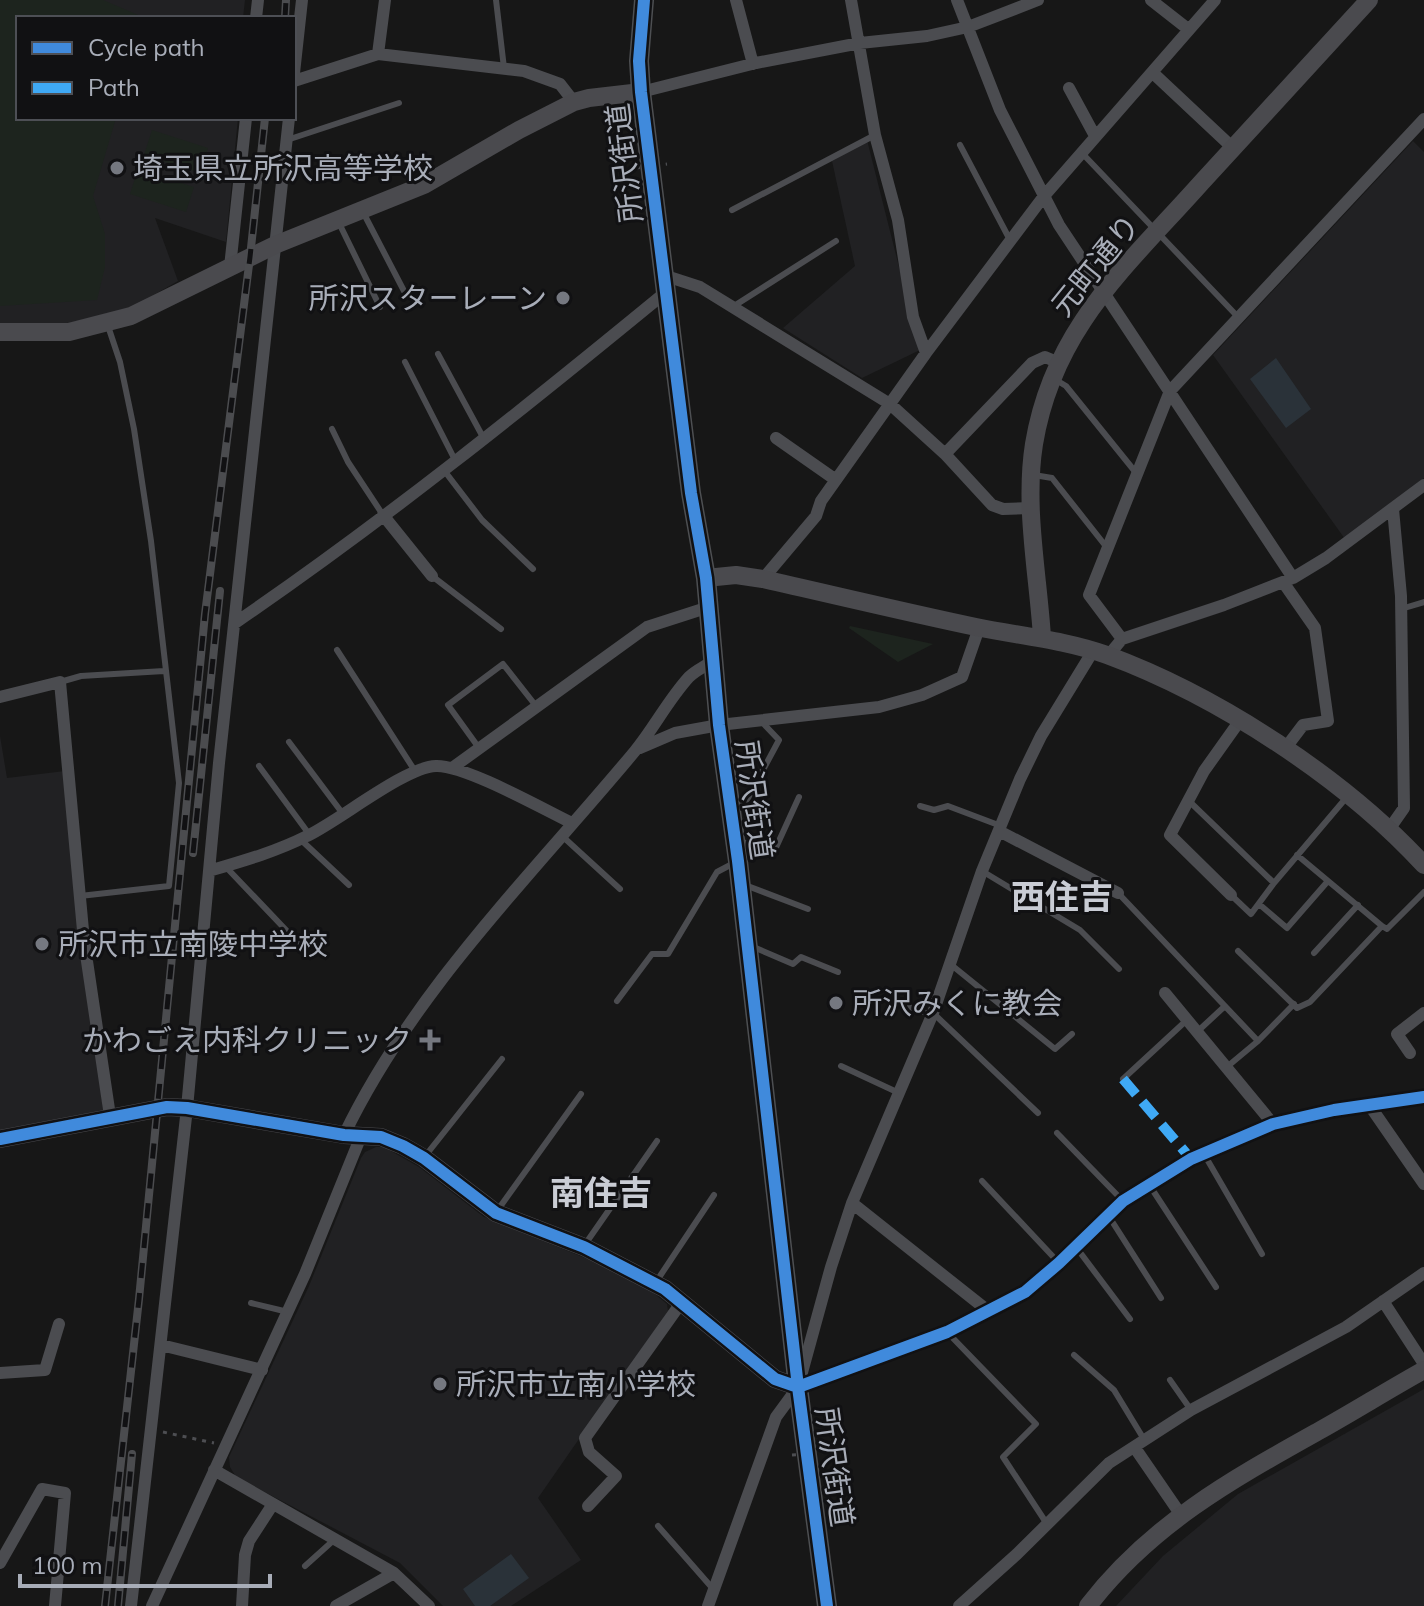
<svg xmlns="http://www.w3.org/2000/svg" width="1424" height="1606" viewBox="0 0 1424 1606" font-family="Mulish,'Noto Sans JP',sans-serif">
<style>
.built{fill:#212123}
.green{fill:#1d241e}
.water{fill:#2a3239}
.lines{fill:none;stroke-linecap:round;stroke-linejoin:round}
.path{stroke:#4d4e52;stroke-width:3;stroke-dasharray:4 6;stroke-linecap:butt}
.lane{stroke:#4b4c50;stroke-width:6}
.street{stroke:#4b4c50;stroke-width:12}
.secondary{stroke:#4a4a4e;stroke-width:18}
.primary{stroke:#4d4f52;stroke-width:20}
.rail-casing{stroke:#4b4c4f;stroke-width:8}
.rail{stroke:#111113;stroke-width:5;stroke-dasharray:15;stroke-linecap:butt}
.path-bridge{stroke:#4d4e52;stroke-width:3;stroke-dasharray:4 6;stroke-linecap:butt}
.quiet{stroke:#3fa9f5;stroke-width:10;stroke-dasharray:20 10;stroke-linecap:butt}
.cycleway-casing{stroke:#111113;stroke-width:17}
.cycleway{stroke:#408adc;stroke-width:12}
.poi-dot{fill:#757880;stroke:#111113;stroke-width:3}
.labels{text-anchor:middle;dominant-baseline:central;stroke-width:6;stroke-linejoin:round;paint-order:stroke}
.street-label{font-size:30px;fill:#a8adb8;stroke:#111113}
.poi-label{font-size:30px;fill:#a8adb8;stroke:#111113;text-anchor:start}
.quarter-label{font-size:34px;font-weight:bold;fill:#c9ccd4;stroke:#111113}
</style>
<rect width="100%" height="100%" fill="#171717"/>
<path class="built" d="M0,0H245L243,18H18V118H238L226,242L155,218L178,281L133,307L70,323H0Z
M867,140L920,350L862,378L783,328L855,266L832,161Z
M1413,141L1424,152V478L1345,539L1213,355Z
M0,736L7,778L65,771L103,1110L0,1133Z
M376,1147H384L419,1167L484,1217L595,1262L650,1290L667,1304L668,1311L538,1498L581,1560L511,1606H443L400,1563L236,1477L230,1467L229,1457L309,1286L361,1158L365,1152Z
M1424,1389V1606H1116L1163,1556L1238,1494Z"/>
<path class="green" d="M0,0H103L138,15L139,18H18V118H116L93,196L105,234V267L97,300L0,306Z
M152,130L208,148L200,173L144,155Z
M138,169L194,187L186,212L130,194Z
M850,626L933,644L898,662L849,628Z"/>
<path class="water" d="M1276,358L1311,409L1286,428L1250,379Z
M511,1554L529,1578L490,1606H475L463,1589Z"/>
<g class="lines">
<path class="path" d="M163,1432L214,1443"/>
<path class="lane" d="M496,0L504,68
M287,140L399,103
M960,145L1010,240
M1081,152L1238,317
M732,210L875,135
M364,214L404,291
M338,221L380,307
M734,306L836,241
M438,354L484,439
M405,362L455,460
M1056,380L1066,386L1137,474
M332,429L348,462L383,515
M443,469L482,520L533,569
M1034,475L1052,478L1108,549
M432,576L501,629
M1401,609L1424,602
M337,650L415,771
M60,682L81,676L164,671
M289,742L343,814
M479,748L448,705L503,664L536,706
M259,766L309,834
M1189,801L1274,883L1346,798
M920,806L934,810L948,806L1001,826
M736,813L748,798L779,740L760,720
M561,835L620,889
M300,839L349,885
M738,840L773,854L799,797
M1297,855L1382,926
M225,866L304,949
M982,871L1080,930L1119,969
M745,885L808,909
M1118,893L1258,1041
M1231,895L1251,914L1274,883
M80,896L169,886L179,783L151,541L134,429L120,362L107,323
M1259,904L1287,928L1328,881
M751,946L793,964L801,957L838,972
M1238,951L1297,1008L1310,1002L1382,926L1387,929L1424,892
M1314,953L1358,905
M949,963L1055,1049L1072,1034
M617,1001L652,954H668L717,872L734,863
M895,1002L932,1015
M933,1013L1038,1113
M1198,1031L1225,1006
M841,1066L899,1093
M1228,1066L1258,1041L1294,1004
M1123,1079L1188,1019
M1057,1133L1123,1201
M1204,1154L1262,1254
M426,1155L502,1059
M982,1181L1059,1263
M1150,1186L1216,1287
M497,1211L581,1094
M1108,1215L1161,1298
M586,1243L657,1141
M1076,1247L1130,1319
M656,1282L714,1195
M251,1303L288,1312
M947,1332L1036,1424L1003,1457L1047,1524
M1074,1355L1114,1390L1145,1441
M1170,1380L1191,1410
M658,1526L714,1590
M305,1566L335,1539"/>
<path class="street" d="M736,0L753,64
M851,0L875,135L898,220L913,317L926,353
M957,0L1000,110L1059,225L1293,578
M1151,0L1188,29
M256,18L258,0
M378,54L385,0
M294,73L302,0
M1153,73L1233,148
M294,81L378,54L524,71L560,84L574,102
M1069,88L1095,136
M641,92L756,63L860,43L927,36L968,27L1038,0
M230,267L246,118
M663,275L700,287L890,404L945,454L992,505L1003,509L1031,508
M776,438L836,480
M945,454L1032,363L1045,357L1057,362
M383,515L432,576
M763,579L816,516L821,501L926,353L1044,196L1215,0
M1283,582L1315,628L1328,721L1303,725L1284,750
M235,623C384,521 526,407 666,292
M1122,639L1089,595L1170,391L1424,119
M1108,656L1122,639L1224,605L1293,578L1326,558L1424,485
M0,697L60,682L84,941L110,1116
M640,748L675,733L719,725L879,707L922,695L962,677L979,628
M452,768L647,627L709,607
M1390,828L1404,808L1401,596L1393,509
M999,831L1118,893
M209,871C243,861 275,852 307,836C339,821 405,767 436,766C465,765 543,809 572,823
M1231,895L1170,835L1204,771L1241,719
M1165,993L1273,1124
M1410,1053L1397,1034L1424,1013
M1370,1106L1424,1184
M344,1135C415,988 532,875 635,751C654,728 668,700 689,677C696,670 706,666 714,660
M852,1203L987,1310
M1383,1301L1424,1364
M161,1345L262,1370
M0,1373L45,1370L59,1324
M798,1387L947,1332L1025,1292L1059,1263L1123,1201L1191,1159L1273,1124L1334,1110L1424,1097
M1135,1448L1181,1515
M214,1470L394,1573L429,1606
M588,1506L616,1476L589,1452L585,1438L681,1303
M0,1563L42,1489L65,1493L55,1606
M131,1606L187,1108L219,763L289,118
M152,1606L305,1274L361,1136
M242,1606L245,1555L249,1541L273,1504
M336,1606L394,1573
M708,1606L776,1417L798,1387L831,1267L852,1203L933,1013L982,871L1020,779L1041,736L1093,651
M959,1606L1017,1554L1109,1463L1191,1410L1346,1327L1424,1273"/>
<path class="secondary" d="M0,332H69L131,316L275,245L424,185L519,130L574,102L589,98L641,92
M706,578L736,575L763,579C834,595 905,612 976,627C1020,636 1065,640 1107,655C1218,696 1344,778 1424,865
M1042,637C1038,574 1024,507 1034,444C1053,328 1127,266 1201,183C1257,122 1313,61 1369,0
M0,1139L167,1107L187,1108L344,1135L381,1137L403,1146L424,1158L496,1213L584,1247L665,1289L775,1379L798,1387
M1088,1606C1150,1525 1231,1480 1317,1432C1353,1412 1388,1390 1424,1370"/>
<path class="primary" d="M644,0L639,61L641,92L691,493L706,578L719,725L738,861L798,1387L827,1606"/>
<g class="rail-casing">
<path id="rail" d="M285,18L286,0
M193,853L220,591
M105,1606L139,1299L205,614L250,257L265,118
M118,1606L132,1454"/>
</g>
<use href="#rail" class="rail"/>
<path class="path-bridge" d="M636,168L667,164
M792,1455L822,1453"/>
<path class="quiet" d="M1123,1079L1191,1159"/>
<g class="cycleway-casing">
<path id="cycleway" d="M644,0L639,61L641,92L691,493L706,578L719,725L738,861L798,1387L827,1606
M0,1139L167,1107L187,1108L344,1135L381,1137L403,1146L424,1158L496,1213L584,1247L665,1289L775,1379L798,1387L947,1332L1025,1292L1059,1263L1123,1201L1191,1159L1273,1124L1334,1110L1424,1097"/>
</g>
<use href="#cycleway" class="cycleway"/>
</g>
<g class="poi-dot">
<circle cx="117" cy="168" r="8"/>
<circle cx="563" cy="298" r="8"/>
<circle cx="42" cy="944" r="8"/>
<circle cx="836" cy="1003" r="8"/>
<path d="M426 1028h8v8h8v8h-8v8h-8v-8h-8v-8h8z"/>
<circle cx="440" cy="1384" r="8"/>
</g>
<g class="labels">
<g class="street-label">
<text transform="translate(624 163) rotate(-97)">所沢街道</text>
<text transform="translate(1095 265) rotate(-51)">元町通り</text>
<text transform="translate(755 800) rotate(82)">所沢街道</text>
<text transform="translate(835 1467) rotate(82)">所沢街道</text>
</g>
<g class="poi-label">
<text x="133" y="168">埼玉県立所沢高等学校</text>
<text x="547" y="298" text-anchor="end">所沢スターレーン</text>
<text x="58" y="944">所沢市立南陵中学校</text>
<text x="852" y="1003">所沢みくに教会</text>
<text x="412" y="1040" text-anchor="end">かわごえ内科クリニック</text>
<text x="456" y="1384">所沢市立南小学校</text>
</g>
<g class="quarter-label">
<text x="1062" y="896">西住吉</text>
<text x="601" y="1192">南住吉</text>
</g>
</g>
<rect x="16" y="16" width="280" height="104" fill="#111113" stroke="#4d4f55" stroke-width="2"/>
<rect x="32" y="42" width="40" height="12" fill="#408adc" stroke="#4d4f55" stroke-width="2"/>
<text x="88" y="56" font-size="24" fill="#a8adb8">Cycle path</text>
<rect x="32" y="82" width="40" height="12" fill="#3fa9f5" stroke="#4d4f55" stroke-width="2"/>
<text x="88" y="96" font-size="24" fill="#a8adb8">Path</text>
<path d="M20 1574v12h250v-12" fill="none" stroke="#a8adb8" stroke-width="4"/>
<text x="32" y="1574" font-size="24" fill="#a8adb8" stroke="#111113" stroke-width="6" paint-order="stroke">100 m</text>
</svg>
